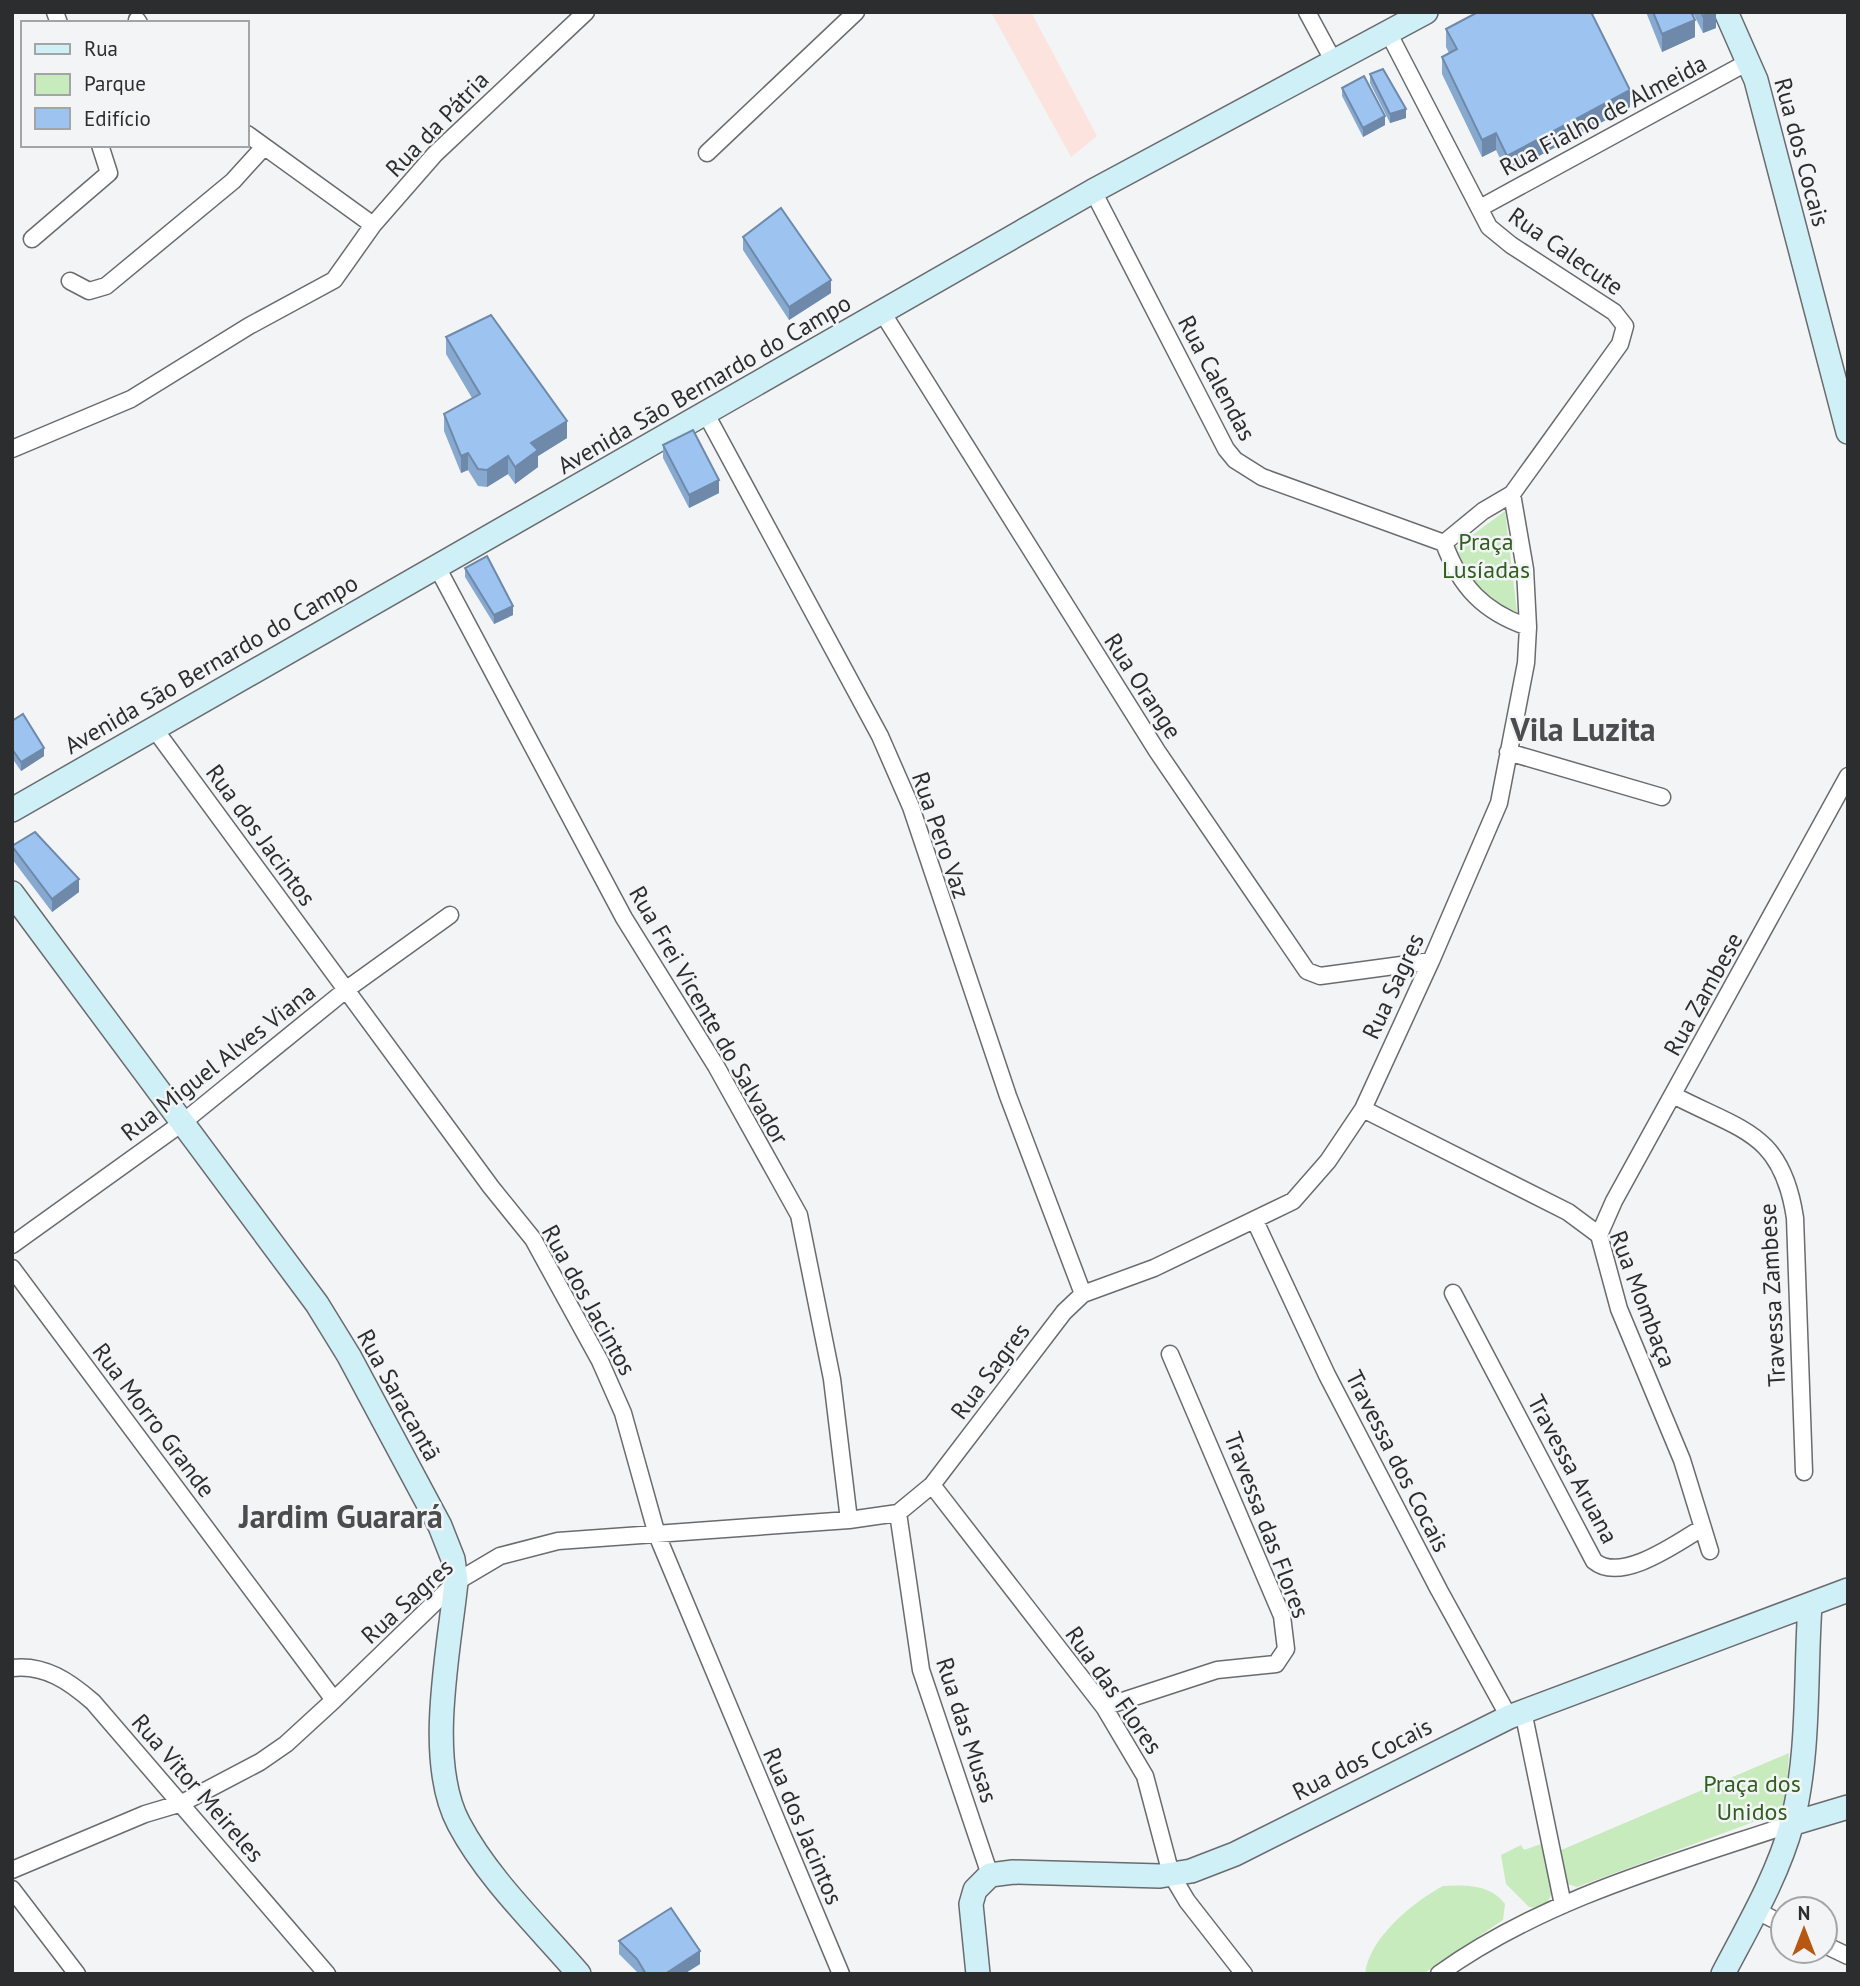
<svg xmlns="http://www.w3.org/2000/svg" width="1860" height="1986" viewBox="0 0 1860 1986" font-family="'PT Sans',sans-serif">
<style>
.industrial{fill:#fde3dd}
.green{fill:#c7ebbc}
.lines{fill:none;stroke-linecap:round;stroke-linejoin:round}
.street-casing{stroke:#696b6d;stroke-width:19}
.secondary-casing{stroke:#696b6d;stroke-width:26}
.street{stroke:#fff;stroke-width:16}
.secondary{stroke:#d0f0f7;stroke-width:23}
.wall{fill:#87a9cf}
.shaded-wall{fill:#6e89a9}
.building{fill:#9dc4f1;stroke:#6e89a9;stroke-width:2}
.labels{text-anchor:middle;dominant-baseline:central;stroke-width:5;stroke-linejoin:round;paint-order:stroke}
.street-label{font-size:24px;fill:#2c2d2e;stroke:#f2f4f6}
.park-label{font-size:24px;fill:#305e1e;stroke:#f2f4f6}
.district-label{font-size:32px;font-weight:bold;fill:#4b4c4e;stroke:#f2f4f6}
</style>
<rect width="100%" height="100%" fill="#f2f4f6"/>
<path class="industrial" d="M991,12H1031L1097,136L1071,157Z"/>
<path class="green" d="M1505,511L1517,612C1487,601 1467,576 1456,547Z
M1789,1753L1786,1802L1778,1813L1577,1887L1568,1884L1559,1851Z
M1541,1844L1552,1893L1547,1903L1538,1908L1529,1907L1506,1884L1501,1855L1521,1845L1524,1850Z
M1443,1886C1465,1885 1490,1884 1505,1904L1503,1920L1423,1974H1365C1369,1938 1413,1902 1443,1886Z"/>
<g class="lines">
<g class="street-casing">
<path id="street" d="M55,12L59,23
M1307,12L1334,62
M137,20L139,23
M1388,32L1489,227L1511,245L1614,312L1625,326L1620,344L1512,494L1483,511L1444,543
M247,134L373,225
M707,153L856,12
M1093,191L1226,449L1235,460L1262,477L1444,543
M1480,208L1748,62
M32,239L109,173L100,145
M70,281L89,291L106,286L233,181L263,148
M882,312L1157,751L1307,971L1320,976L1431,961
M706,414L880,736L911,807L1008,1096L1083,1294
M12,449L131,399L249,326L334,280L373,225L435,154L586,12
M1444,543C1460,587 1484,612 1528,627
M436,565L624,918L716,1066L799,1215L832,1379L849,1520
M153,727L491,1187L533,1239L600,1361L623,1413L657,1535L841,1974
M1508,752L1662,797
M1673,1095C1742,1131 1782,1132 1795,1218L1804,1472
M1363,1109L1568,1212L1599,1235L1619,1309L1682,1460L1710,1551
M1255,1221L1327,1375L1439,1590L1509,1717
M1599,1235L1614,1201L1848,776
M12,1245L182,1123L347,989L450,915
M12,1268L334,1700
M1453,1293L1594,1561C1621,1584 1677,1543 1702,1528
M932,1485L1104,1707L1145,1776L1171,1874L1187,1901L1244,1974
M898,1513L921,1670L990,1875
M12,1668C45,1664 70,1682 93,1702L327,1974
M1104,1707L1217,1670L1276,1664L1286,1649L1282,1616L1170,1354
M1523,1711L1563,1905
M12,1870L145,1814L182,1803L260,1762L286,1744L334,1700L456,1582L500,1556L558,1541L849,1520L898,1513L932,1485L1064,1312L1083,1294L1154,1268L1293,1201L1328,1161L1363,1109L1431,961L1499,803L1526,663L1528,627L1525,569L1512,494
M12,1889L77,1974
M1755,1910L1783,1924
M1825,1945L1848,1956
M1439,1974C1543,1899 1672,1864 1791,1824"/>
</g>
<g class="secondary-casing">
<path id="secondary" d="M1726,12L1756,80L1848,432
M12,810L1093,191L1426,12
M12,893L317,1304L349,1356L440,1526L453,1559L456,1582C449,1651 425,1761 459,1824C488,1879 539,1927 579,1974
M1791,1824L1848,1807
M978,1974L971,1904L975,1890L990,1875L1013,1872L1160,1876L1191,1871L1235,1854L1509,1717L1848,1590
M1723,1974C1748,1926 1778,1875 1792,1823C1810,1753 1805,1676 1810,1605"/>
</g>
<use href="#street" class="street"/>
<use href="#secondary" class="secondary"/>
</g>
<path class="wall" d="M1646,12H1716V28L1703,33L1694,15H1693L1695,37L1662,52Z
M1446,29L1630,107L1507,173L1496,150L1482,157L1442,74V57L1449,53L1446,47Z
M1370,74L1406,118L1390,123L1370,83Z
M1342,88L1385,125L1363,137L1342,96Z
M743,237L831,293L789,320L743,250Z
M446,337L567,438L538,456V467L515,484L508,474L487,487L478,486L468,470L461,473L444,431V414L472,398L446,354Z
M663,445L719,493L689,508L663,458Z
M465,568L513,615L494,624L465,577Z
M12,721L44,756L21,771L12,758Z
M12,846L79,892L52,912L12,859Z
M619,1941L700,1964L684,1974H639L619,1954Z"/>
<path class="shaded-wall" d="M1712,12H1716V28L1703,33V16Z
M1695,20V37L1662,52V34Z
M1630,90V107L1507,173V156Z
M1406,109V118L1390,123V114Z
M1385,116V125L1363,137V128Z
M1496,133V150L1482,157V140Z
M831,280V293L789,320V307Z
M567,421V438L538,456V467L515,484V467L531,443Z
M468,453V470L461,473V456Z
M508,456V474L487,487V470Z
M719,480V493L689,508V495Z
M513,606V615L494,624V615Z
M44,748V756L21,771V762Z
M79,879V892L52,912V899Z
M700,1951V1964L684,1974H665Z"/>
<path class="building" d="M1478,12H1591L1630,90L1507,156L1496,133L1482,140L1442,57L1457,49L1446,29Z
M1653,12H1691L1695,20L1662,34Z
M1701,12H1712L1703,16Z
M1383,69L1406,109L1390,114L1370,74Z
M1364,76L1385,116L1363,128L1342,88Z
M781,208L831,280L789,307L743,237Z
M491,315L567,421L531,443L538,450L515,467L508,456L487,470L478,469L468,453L461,456L444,414L480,394L446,337Z
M693,430L719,480L689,495L663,445Z
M487,556L513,606L494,615L465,568Z
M23,714L44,748L21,762L12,749V721Z
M35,832L79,879L52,899L12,846Z
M671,1908L700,1951L665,1974H646L637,1959L619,1941Z"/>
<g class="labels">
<g class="street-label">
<text transform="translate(1603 115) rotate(-28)">Rua Fialho de Almeida</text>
<text transform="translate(437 124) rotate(-46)">Rua da Pátria</text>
<text transform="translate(1802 152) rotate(75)">Rua dos Cocais</text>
<text transform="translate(1566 251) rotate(35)">Rua Calecute</text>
<text transform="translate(1217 378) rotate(62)">Rua Calendas</text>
<text transform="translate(704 384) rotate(-30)">Avenida São Bernardo do Campo</text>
<text transform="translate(211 664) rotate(-30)">Avenida São Bernardo do Campo</text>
<text transform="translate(1143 686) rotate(57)">Rua Orange</text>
<text transform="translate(261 835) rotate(54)">Rua dos Jacintos</text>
<text transform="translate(941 835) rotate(71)">Rua Pero Vaz</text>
<text transform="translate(1393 986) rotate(-65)">Rua Sagres</text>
<text transform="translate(1703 994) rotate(-61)">Rua Zambese</text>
<text transform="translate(709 1015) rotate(60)">Rua Frei Vicente do Salvador</text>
<text transform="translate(218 1062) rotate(-38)">Rua Miguel Alves Viana</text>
<text transform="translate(1772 1295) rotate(-93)">Travessa Zambese</text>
<text transform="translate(1643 1299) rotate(69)">Rua Mombaça</text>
<text transform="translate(589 1300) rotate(61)">Rua dos Jacintos</text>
<text transform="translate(990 1371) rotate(-53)">Rua Sagres</text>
<text transform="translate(399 1395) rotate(61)">Rua Saracantã</text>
<text transform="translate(154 1420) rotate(53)">Rua Morro Grande</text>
<text transform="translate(1398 1461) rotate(63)">Travessa dos Cocais</text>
<text transform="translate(1573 1469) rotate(62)">Travessa Aruana</text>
<text transform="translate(1267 1525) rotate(69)">Travessa das Flores</text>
<text transform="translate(407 1601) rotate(-42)">Rua Sagres</text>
<text transform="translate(1114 1690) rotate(55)">Rua das Flores</text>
<text transform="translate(967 1730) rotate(72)">Rua das Musas</text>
<text transform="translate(1362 1759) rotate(-27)">Rua dos Cocais</text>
<text transform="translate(198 1788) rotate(49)">Rua Vitor Meireles</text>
<text transform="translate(803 1826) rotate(67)">Rua dos Jacintos</text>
</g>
<g class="park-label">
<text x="1486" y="541">Praça<tspan x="1486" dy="28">Lusíadas</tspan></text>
<text x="1752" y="1783">Praça dos<tspan x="1752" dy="28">Unidos</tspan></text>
</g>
<g class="district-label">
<text x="1583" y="729">Vila Luzita</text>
<text x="341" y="1516">Jardim Guarará</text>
</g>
</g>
<rect width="1860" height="1986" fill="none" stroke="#2c2d2e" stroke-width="28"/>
<rect x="21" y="21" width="228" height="126" fill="#f2f4f6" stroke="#a3a4a6" stroke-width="2"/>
<rect x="35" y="44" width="35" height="10" fill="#d0f0f7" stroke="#a3a4a6" stroke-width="2"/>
<text x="84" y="56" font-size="21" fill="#2c2d2e">Rua</text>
<rect x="35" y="74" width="35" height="21" fill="#c7ebbc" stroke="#a3a4a6" stroke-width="2"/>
<text x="84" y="91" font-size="21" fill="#2c2d2e">Parque</text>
<rect x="35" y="108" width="35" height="21" fill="#9dc4f1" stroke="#a3a4a6" stroke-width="2"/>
<text x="84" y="126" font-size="21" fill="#2c2d2e">Edifício</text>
<g transform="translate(1804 1930)"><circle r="33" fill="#f2f4f6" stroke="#a3a4a6" stroke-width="2"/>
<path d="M0-5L12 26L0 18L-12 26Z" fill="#b75711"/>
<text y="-10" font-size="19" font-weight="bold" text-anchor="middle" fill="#2c2d2e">N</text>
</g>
</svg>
